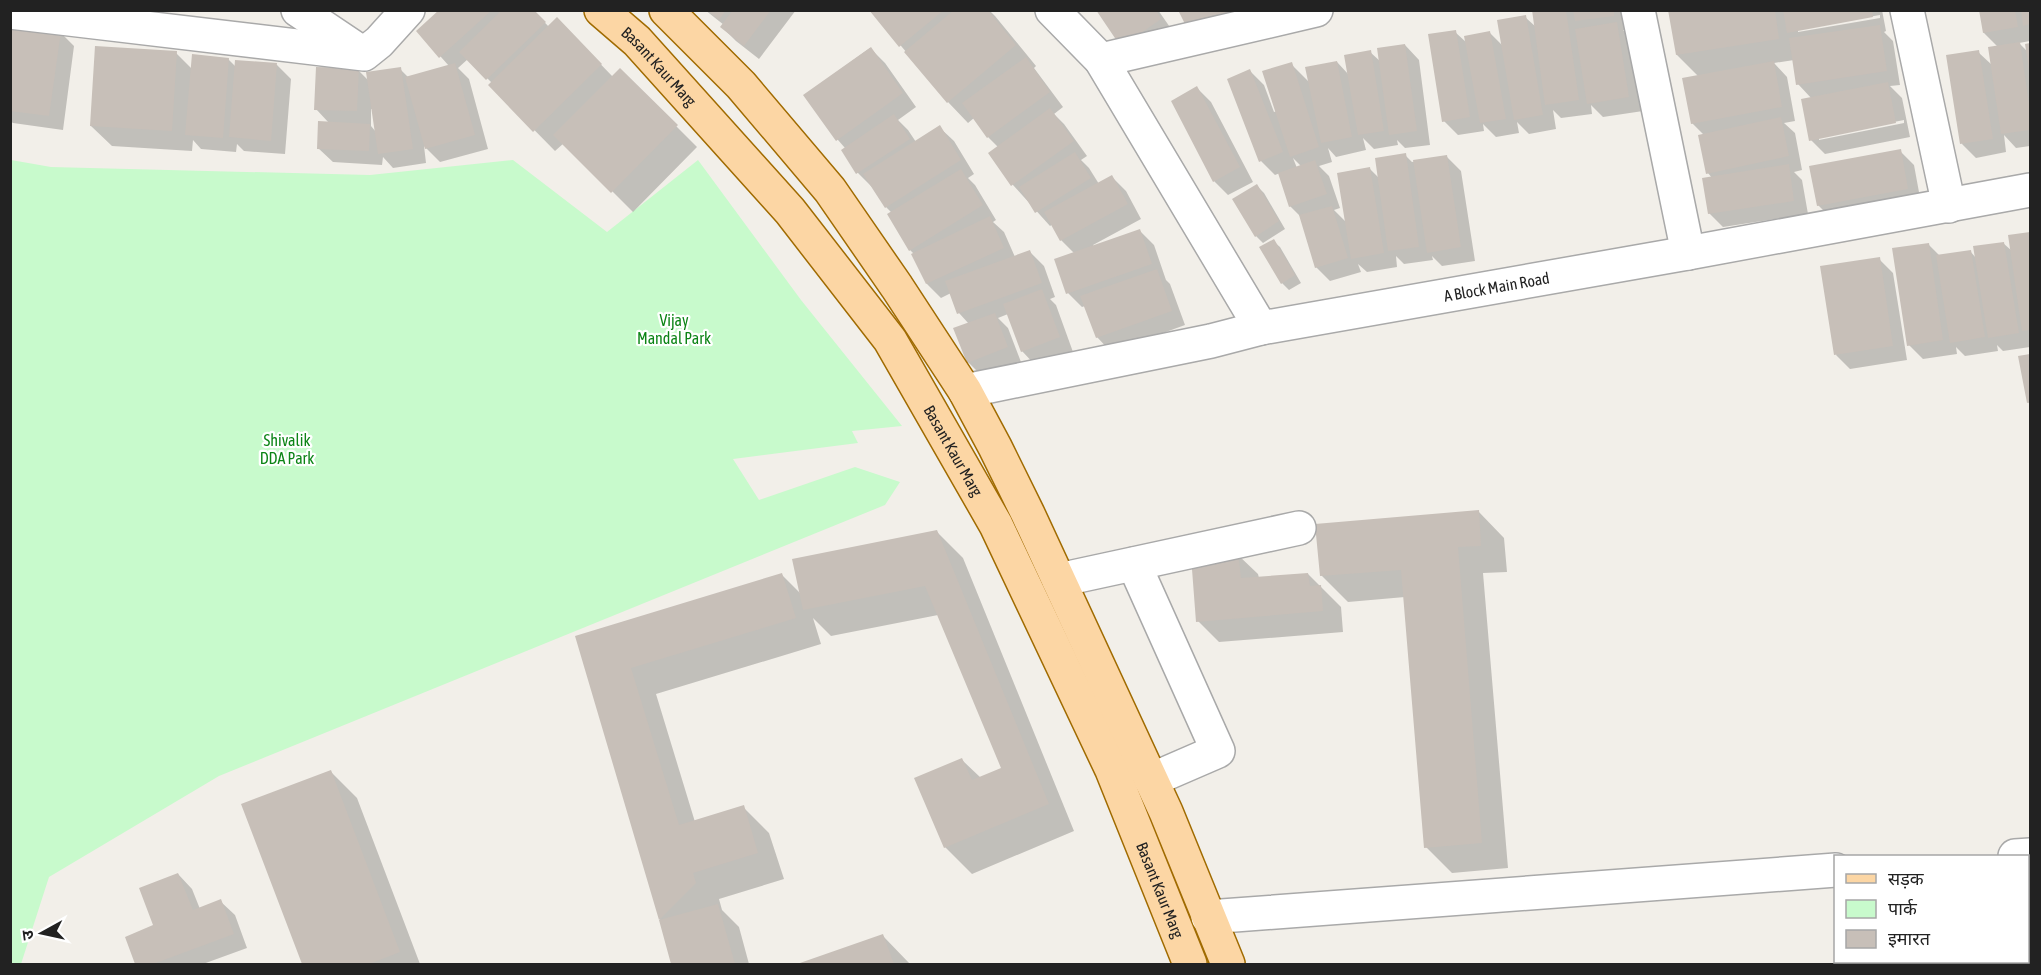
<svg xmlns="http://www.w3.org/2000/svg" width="2041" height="975" viewBox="0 0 2041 975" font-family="'Asap Condensed','Noto Sans Devanagari',sans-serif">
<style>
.park{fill:#c8facc}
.shadow{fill:#0003;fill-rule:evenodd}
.building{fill:#c7bfb8}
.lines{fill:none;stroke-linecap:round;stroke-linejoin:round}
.minor-casing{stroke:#a9a9a9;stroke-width:36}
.major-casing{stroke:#a06b00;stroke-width:36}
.minor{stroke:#fff;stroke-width:33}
.major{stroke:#fcd6a4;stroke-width:33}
.labels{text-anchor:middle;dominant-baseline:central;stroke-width:4.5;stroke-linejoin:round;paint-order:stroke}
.street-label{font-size:16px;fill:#222;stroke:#fff}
.park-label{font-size:16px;fill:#0c8416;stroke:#fff}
</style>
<rect width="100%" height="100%" fill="#f2efe9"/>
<path class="park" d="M11,160L51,167L370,175L513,160L607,232L698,160L801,300L902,426L852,431L858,443L733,459L759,500L855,467L900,482L885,505L219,776L49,877L21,964H11Z"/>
<path class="shadow" d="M441,10H533L549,27L557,19L613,77L620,70L697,147L633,212L564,143L555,151L490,85L492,83L468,59L458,68L469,79L488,149L440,162L424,146L426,163L393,168L383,157L382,165L333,162L318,148L329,123L316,109L358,70L369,81L400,69L409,78L449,66L418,31ZM371,109H373L376,132L371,126Z
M705,10H796L759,59L736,41L722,27L724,25Z
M871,10H989L995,16L1036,66L1034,68L1063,107L1054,114L1064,124L1087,156L1081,160L1089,168L1099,184L1112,177L1126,191L1141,219L1093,245L1094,247L1140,231L1154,245L1166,280L1170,284L1185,325L1111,352L1097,337L1085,306L1082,307L1068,293L1074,253L1061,240L1053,224L1050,226L1013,185L998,147L988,137L974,118L968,123L948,102Z
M1098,10H1158L1174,33L1123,46Z
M1180,10H1253L1261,26L1211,52L1190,31Z
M1534,10H1572L1575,13V10H1625L1628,30H1623L1631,38L1643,111L1603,117L1591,105L1592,114L1561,118L1553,110L1556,129L1529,134L1517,122L1519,133L1496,137L1483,124L1484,131L1458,135L1444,121L1455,32L1467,43L1489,32L1502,45L1525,17L1536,27Z
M1670,10H1882L1886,31L1884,32L1893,41L1900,85L1890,86L1902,98L1910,137L1825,154L1811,140L1812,99L1798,84L1794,60L1774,63L1787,77L1795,121L1784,123L1795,133L1802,170L1794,172L1802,180L1808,214L1723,227L1709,213L1712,178L1708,173L1704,135L1692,123L1699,77L1677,55ZM1880,15V18L1798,32V29ZM1904,120V123L1819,140V137Z
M1980,10H2030V41L2019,43L2028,52L2027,45H2030V146L2016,148L2004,135L2006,152L1976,158L1962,144L1978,52L1992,65L1998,47L1984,33Z
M10,25L60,32L74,46L63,130L13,123L10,121Z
M1405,45L1419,60L1430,145L1405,148L1397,140L1398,145L1374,149L1363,138L1366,150L1336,157L1328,148L1332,162L1319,166L1329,176L1340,208L1334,210L1347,223L1370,169L1380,179L1405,155L1412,162L1447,157L1461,171L1475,261L1442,266L1432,256L1433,260L1404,264L1396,256L1397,267L1367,272L1358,264L1361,272L1330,281L1316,267L1301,217L1290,206L1280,173L1275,175L1261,161L1250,71L1264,85L1274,112L1277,111L1291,64L1309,82L1337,62L1349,75L1370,52L1381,62ZM1293,158L1302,167L1297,168Z
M870,48L885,63L916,107L898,120L908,130L916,142L939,127L954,141L974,174L968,178L975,185L996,220L993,222L1004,232L1015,257L1029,251L1044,266L1055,297L1050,299L1056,305L1073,352L1036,366L1022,351L1008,314L998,318L1008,328L1021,362L982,376L968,362L969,324L959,313L951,293L941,298L927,284L914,254L910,250L892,213L886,207L873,186L872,187L858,173L843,150L845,148L838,140L805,95Z
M176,53L192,69L228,59L236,67L277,65L291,79L285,154L244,151L237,144L236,152L201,149L193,140L192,151L112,146L91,126Z
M1197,88L1211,102L1253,182L1228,195L1214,181Z
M1900,151L1914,165L1921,203L1832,219L1818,205Z
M1257,186L1264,193L1285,229L1263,243L1256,236Z
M2030,233V347L2003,351L1997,345L1998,351L1965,356L1956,347L1957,354L1923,359L1909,345L1928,244L1940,256L1970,251L1976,258L2003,243L2012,251L2009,237Z
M1273,241L1280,247L1301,283L1289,290L1282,283L1261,248Z
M1879,259L1893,273L1907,360L1850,369L1836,355Z
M2030,356V405L2028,402L2020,358Z
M1478,511L1504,538L1507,572L1483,573L1508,868L1452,873L1426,847L1405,597L1348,602L1321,575Z
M936,531L963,558L1074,831L972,874L945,847L916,779L962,760L981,778L1003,769L938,615L831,636L813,618L821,644L656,694L695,822L743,807L769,833L784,879L719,899L722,910L739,927L749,964H673L577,637L782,575L801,594Z
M1237,554L1258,574L1259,578L1308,574L1341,607L1343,632L1219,642L1198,621Z
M331,772L357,798L420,964H303L243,805Z
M178,874L192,889L200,909L220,901L235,915L247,948L203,964H137L127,937L155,926Z
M2028,926H2030V964H1987V962H2028Z
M883,936L910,964H801Z
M1849,962H1983V964H1850Z"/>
<path class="building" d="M439,10H492L439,58L416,31Z
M502,10H534L546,22L486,80L459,52Z
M707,10H726L719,20Z
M733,10H771L744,46L720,27Z
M869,10H944L899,47Z
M954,10H988L1016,45L947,103L904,52Z
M1096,10H1156L1161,19L1121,47Z
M1178,10H1231L1189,32Z
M1532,10H1566L1579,100L1545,105Z
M1573,10H1614V16L1575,21Z
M1668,10H1775L1779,39L1676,55Z
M1783,10H1872L1873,17L1787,33Z
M1979,10H2015L2018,27L1983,33Z
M2021,10H2030V24L2023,26Z
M1526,15L1543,115L1514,120L1497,20Z
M557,17L602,64L533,132L488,85Z
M1617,22L1629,97L1587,104L1575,29Z
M10,24L61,31L49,116L10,111Z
M1880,25L1887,71L1796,85L1789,38Z
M1456,30L1470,117L1442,122L1428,34Z
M1490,31L1506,119L1480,123L1464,36Z
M2020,42L2030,111V130L2001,134L1988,47Z
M2030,43V69H2029L2025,44Z
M1405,44L1417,131L1389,135L1377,48Z
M95,46L177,51L172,131L90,126Z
M871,47L903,93L836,141L803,95Z
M1371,50L1384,131L1358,135L1344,55Z
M1979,50L1993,139L1960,144L1946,55Z
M192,54L229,58L223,138L185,135Z
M1026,57L1050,92L987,138L962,103Z
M235,60L277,63L271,141L229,137Z
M1337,61L1352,137L1321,143L1305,67Z
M1774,61L1782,107L1691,124L1682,78Z
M1292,62L1319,147L1290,157L1262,71Z
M455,63L475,135L425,149L405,77Z
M316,67L359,68L357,111L314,110Z
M401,67L413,149L378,154L366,72Z
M620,68L678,125L611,193L553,135Z
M1250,69L1283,152L1259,162L1227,79Z
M1888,82L1896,123L1809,141L1801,99Z
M1197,86L1240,167L1213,182L1171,101Z
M1050,108L1074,141L1011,186L988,153Z
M894,114L910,139L856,174L841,150Z
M1781,117L1789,156L1706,174L1698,135Z
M318,121L370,124L369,151L317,149Z
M940,125L961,160L885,208L863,174Z
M1901,149L1908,189L1817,206L1809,166Z
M1075,152L1091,178L1035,213L1019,187Z
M1406,153L1419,247L1388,251L1375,158Z
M1447,155L1461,247L1427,253L1413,160Z
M1315,160L1327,194L1289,207L1278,173Z
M1789,164L1794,201L1708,214L1702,178Z
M1370,167L1384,253L1351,259L1337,173Z
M961,169L983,205L909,251L887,214Z
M1112,175L1128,204L1060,241L1044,212Z
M1257,184L1279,221L1255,237L1232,199Z
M1332,206L1348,258L1315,268L1299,215Z
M990,216L1004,248L926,284L911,254Z
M1140,229L1152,264L1066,294L1054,259Z
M2030,232V330L2022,331L2008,235Z
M1274,239L1295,275L1281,284L1259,247Z
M2004,242L2019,333L1988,338L1973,246Z
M1929,243L1943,340L1907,346L1892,248Z
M1030,250L1042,283L957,314L945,281Z
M1971,250L1985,337L1950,343L1936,255Z
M1880,257L1893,346L1834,355L1820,266Z
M1157,269L1172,311L1096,338L1080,296Z
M1042,289L1060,337L1021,352L1003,304Z
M995,313L1008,347L967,363L953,328Z
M2030,354V402L2027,403L2018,356Z
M1479,510L1481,546L1458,547L1482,843L1424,848L1401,570L1320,576L1315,524Z
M937,530L1049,804L944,848L914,778L962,758L972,780L1001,768L925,586L803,610L792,559Z
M1238,552L1241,578L1308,573L1310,586L1321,585L1323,611L1196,622L1191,556Z
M782,573L796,618L631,668L679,825L744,805L758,853L693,873L696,883L659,920L575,636Z
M331,770L400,952L369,964H302L241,804Z
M178,873L193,910L221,899L234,934L153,964H135L125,937L153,925L139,888Z
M718,904L735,964H671L659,920Z
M2028,924H2030V964H1985V962H2028Z
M883,934L894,964H797Z
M1848,962H1964V964H1848Z"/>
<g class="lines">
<g class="minor-casing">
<g id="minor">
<path d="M298,10L359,51"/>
<path d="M1052,10L1101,60L1261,328"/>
<path d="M1638,10L1688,253"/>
<path d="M1907,10L1949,206"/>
<path d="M10,12L364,54L379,42L408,10"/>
<path d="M1101,60L1316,10"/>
<path id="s1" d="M965,391L1211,341L1261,328L1688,253L2030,190"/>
<path d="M1134,564L1218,751L1151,780"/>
<path d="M1059,580L1299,528"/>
<path d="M2015,856L2030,855"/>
<path d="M1208,917L1836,870"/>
</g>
</g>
<g class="major-casing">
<g id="major">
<path id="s2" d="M601,10L637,41L790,211L890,340L996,525L1112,770L1190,964"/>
<path d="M666,10L741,85L830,190L897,287L965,391L995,447L1028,514L1166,812L1228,964"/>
</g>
</g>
<use href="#minor" class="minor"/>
<use href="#major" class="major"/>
</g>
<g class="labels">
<g class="street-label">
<text stroke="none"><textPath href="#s2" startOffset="81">Basant Kaur Marg</textPath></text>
<text stroke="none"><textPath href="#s1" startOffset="542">A Block Main Road</textPath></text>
<text stroke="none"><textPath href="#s2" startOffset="567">Basant Kaur Marg</textPath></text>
<text stroke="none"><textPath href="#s2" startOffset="1053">Basant Kaur Marg</textPath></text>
</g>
<g class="park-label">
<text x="674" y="320">Vijay<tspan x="674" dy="18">Mandal Park</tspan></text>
<text x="287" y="440">Shivalik<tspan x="287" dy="18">DDA Park</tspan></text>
</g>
</g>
<rect width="2041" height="975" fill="none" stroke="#222222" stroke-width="24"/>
<rect x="1834" y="855" width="195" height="108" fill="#ffffff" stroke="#a7a7a7" stroke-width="1.5"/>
<rect x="1846" y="874" width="30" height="9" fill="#fcd6a4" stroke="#a7a7a7" stroke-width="1.5"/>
<text x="1888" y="885" font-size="18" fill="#222222">सड़क</text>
<rect x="1846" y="900" width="30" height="18" fill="#c8facc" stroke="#a7a7a7" stroke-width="1.5"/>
<text x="1888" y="915" font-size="18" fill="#222222">पार्क</text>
<rect x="1846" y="930" width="30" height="18" fill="#c7bfb8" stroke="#a7a7a7" stroke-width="1.5"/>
<text x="1888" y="945" font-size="18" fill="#222222">इमारत</text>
<g transform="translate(42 933) rotate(262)" stroke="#ffffff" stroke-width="4.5" paint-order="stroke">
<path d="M0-4.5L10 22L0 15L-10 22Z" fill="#222222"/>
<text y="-9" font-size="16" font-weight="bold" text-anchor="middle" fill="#222222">उ</text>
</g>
</svg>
